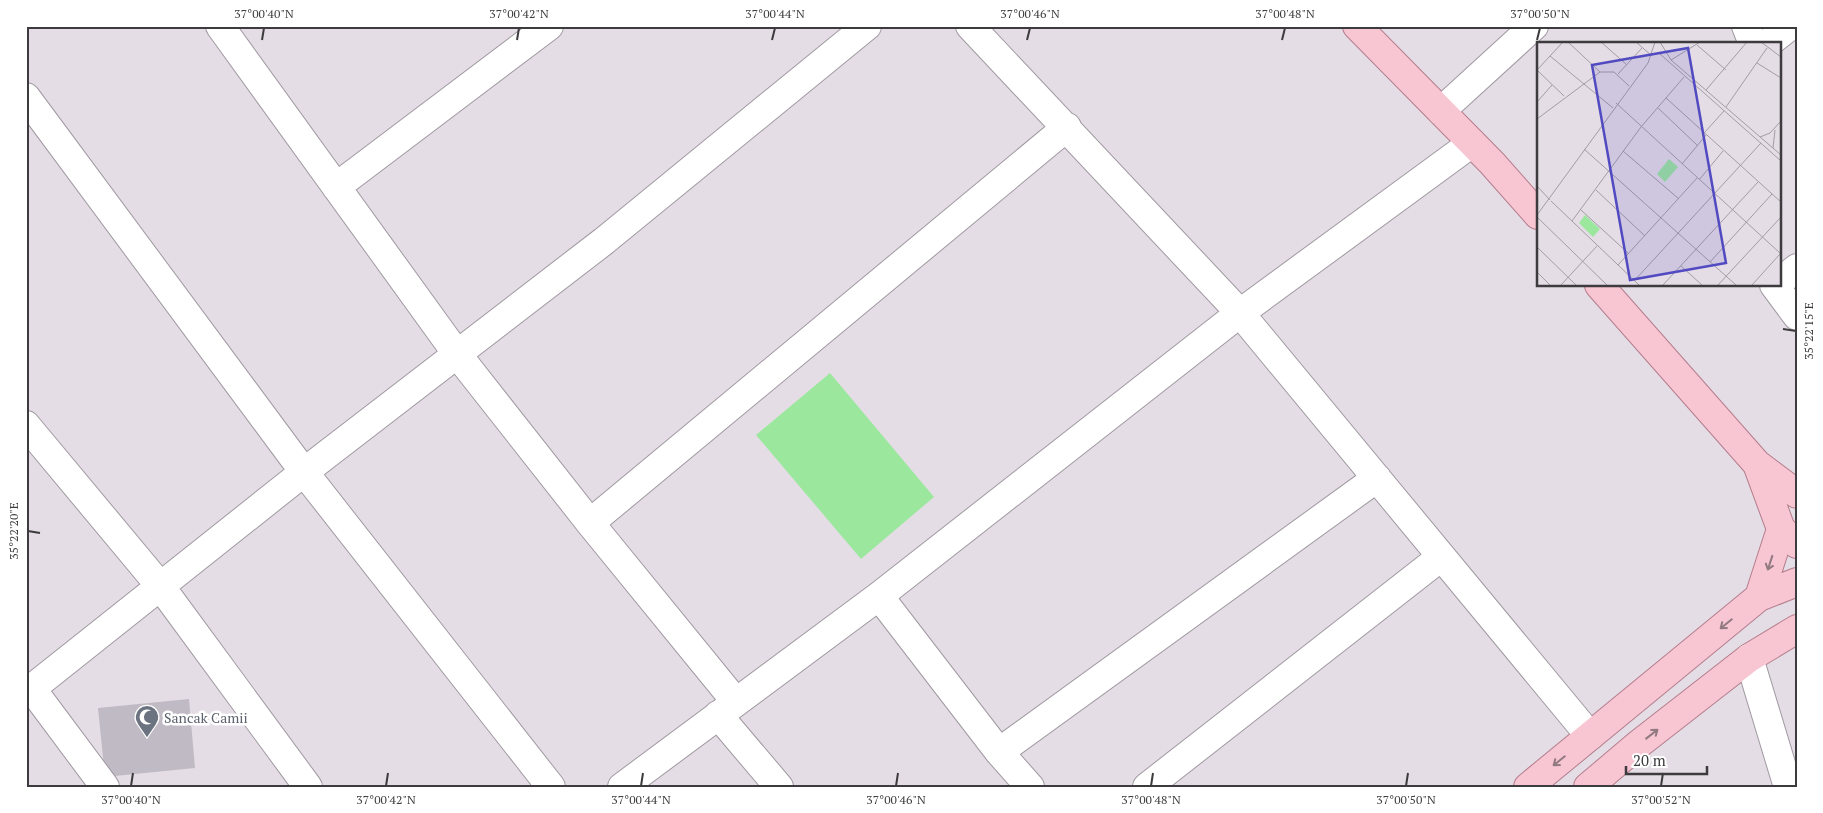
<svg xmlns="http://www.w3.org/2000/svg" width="1823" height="813" viewBox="0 0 1823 813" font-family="'PT Serif',serif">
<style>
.green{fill:#9ce79e}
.building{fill:#c0bac4}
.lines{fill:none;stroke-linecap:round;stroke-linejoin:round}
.minor-casing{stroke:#a099a1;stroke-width:30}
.major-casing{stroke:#b47d8c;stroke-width:30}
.minor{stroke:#fff;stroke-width:28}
.major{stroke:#f8c6d3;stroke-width:28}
.oneway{stroke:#927a81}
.ticks{fill:none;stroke:#3e3b3e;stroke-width:2}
.labels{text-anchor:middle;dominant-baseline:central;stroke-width:5;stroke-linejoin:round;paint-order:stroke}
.worship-label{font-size:14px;fill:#5b616d;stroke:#fff;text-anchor:start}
.inset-road{fill:none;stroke:#a29ca3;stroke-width:1}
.view{fill:#514ac1;fill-opacity:0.15;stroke:#514ac1;stroke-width:2.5}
.inset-edge{fill:none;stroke:#3e3b3e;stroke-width:2.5}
.neatline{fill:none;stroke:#3e3b3e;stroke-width:2}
.ticks-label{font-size:12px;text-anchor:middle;fill:#3e3b3e}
</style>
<rect width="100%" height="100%" fill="#e5dde6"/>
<path class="green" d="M830,373L934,497L861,559L756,435Z"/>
<path class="building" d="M189,699L195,768L105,777L98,708Z"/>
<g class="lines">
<g class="minor-casing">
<path id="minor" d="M220,26L457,354L590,523L736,702
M970,26L1240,313L1590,736
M1746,26L1753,44
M1767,44L1790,26
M26,97L304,472L551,787
M1441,111L1534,26
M336,187L549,26
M1779,282L1797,268
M1774,285L1797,316
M26,425L161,587L308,787
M590,523L1067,127
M879,596L999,752L1030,787
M1749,658L1788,787
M32,689L105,787
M26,693L304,472L604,241L867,26
M718,715L779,787
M999,752L1377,478
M622,787L879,596L1240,313L1472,143
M1147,787L1441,557"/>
</g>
<g class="major-casing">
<path id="major" d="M1357,26L1492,163L1538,215
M1599,285L1757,464L1797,494
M1757,464L1781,529L1797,544
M1759,597L1781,529
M1528,787L1759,597L1797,582
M1588,787L1640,743L1749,658L1797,629"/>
</g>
<use href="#minor" class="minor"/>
<use href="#major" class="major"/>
</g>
<defs><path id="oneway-shaft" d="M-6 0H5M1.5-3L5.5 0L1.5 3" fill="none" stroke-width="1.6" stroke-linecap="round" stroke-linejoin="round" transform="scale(1.25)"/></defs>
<g class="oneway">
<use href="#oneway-shaft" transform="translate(1770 563) rotate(108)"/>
<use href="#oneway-shaft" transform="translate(1726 624) rotate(141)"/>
<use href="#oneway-shaft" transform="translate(1652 734) rotate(-38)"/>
<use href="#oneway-shaft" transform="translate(1559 761) rotate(141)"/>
</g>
<path class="ticks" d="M262,40L264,28M517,40L519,28M772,40L775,28M1027,40L1030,28M1282,40L1285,28M1537,40L1540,28M1783,329L1796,331M28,531L40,533M131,786L133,773M386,786L388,773M641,786L643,773M896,786L898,773M1151,786L1153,773M1406,786L1408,773M1661,786L1663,773"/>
<defs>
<g id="mosque-pin" transform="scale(1.25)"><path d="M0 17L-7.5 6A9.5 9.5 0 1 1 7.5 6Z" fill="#6b7280" stroke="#fff"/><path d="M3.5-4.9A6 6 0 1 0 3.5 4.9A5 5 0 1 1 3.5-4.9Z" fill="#fff"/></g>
</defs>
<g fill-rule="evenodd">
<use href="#mosque-pin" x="147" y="717"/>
</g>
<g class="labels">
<g class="worship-label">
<text x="164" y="717">Sancak Camii</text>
</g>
</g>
<g transform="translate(1537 42)">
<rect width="244" height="244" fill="#e5dde6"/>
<path d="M132,117L141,125L128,140L120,132ZM48,173L63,187L56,195L42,181Z" fill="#9ce79e"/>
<path class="inset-road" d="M31,0L63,30M64,0L90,23M99,0L115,14M123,0L134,18L244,113M224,0L244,15M160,3L189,28M123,12L244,119M13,14L76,66M134,18L163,0M220,21L244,36M0,28L26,0M0,28L27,54M81,32L105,6M169,48L210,0M129,56L244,160M0,60L15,43M79,61L244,212M189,65L230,6M121,66L161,104M0,77L63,30H77L92,44M167,91L187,69M223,95L233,91L244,79M236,106L238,88M47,107L199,243M86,109L142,157M145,122L169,93M162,138L186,109M0,144L13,158M59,148L108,194M14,159L102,243M44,168L91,211M0,173L111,21L118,0M0,175L70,243M35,179L104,85L147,35M0,205L39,243M173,220L235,152M81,223L160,136M144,224L165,243M0,230L13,243M97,239L224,101M24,243L60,204M126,243L221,140M181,243L244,175M215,243L243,212"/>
<path class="view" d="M151,6L189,221L93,238L55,23Z"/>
<rect width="244" height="244" class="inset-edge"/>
</g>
<rect width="1823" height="813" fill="none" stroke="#ffffff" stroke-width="55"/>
<path d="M1626 766v8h81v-8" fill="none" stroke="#3e3b3e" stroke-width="2.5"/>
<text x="1633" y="766" font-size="15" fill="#3e3b3e" stroke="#ffffff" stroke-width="4" paint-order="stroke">20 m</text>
<rect x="28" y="28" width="1768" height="758" class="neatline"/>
<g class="ticks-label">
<text x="264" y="18">37°00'40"N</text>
<text x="519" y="18">37°00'42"N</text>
<text x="775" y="18">37°00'44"N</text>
<text x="1030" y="18">37°00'46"N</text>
<text x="1285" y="18">37°00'48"N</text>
<text x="1540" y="18">37°00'50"N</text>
<text transform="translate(1809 331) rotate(-90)" y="4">35°22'15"E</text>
<text transform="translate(14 531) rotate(-90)" y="4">35°22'20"E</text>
<text x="131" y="804">37°00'40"N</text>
<text x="386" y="804">37°00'42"N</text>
<text x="641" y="804">37°00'44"N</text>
<text x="896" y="804">37°00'46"N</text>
<text x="1151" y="804">37°00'48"N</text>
<text x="1406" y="804">37°00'50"N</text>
<text x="1661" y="804">37°00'52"N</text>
</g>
</svg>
